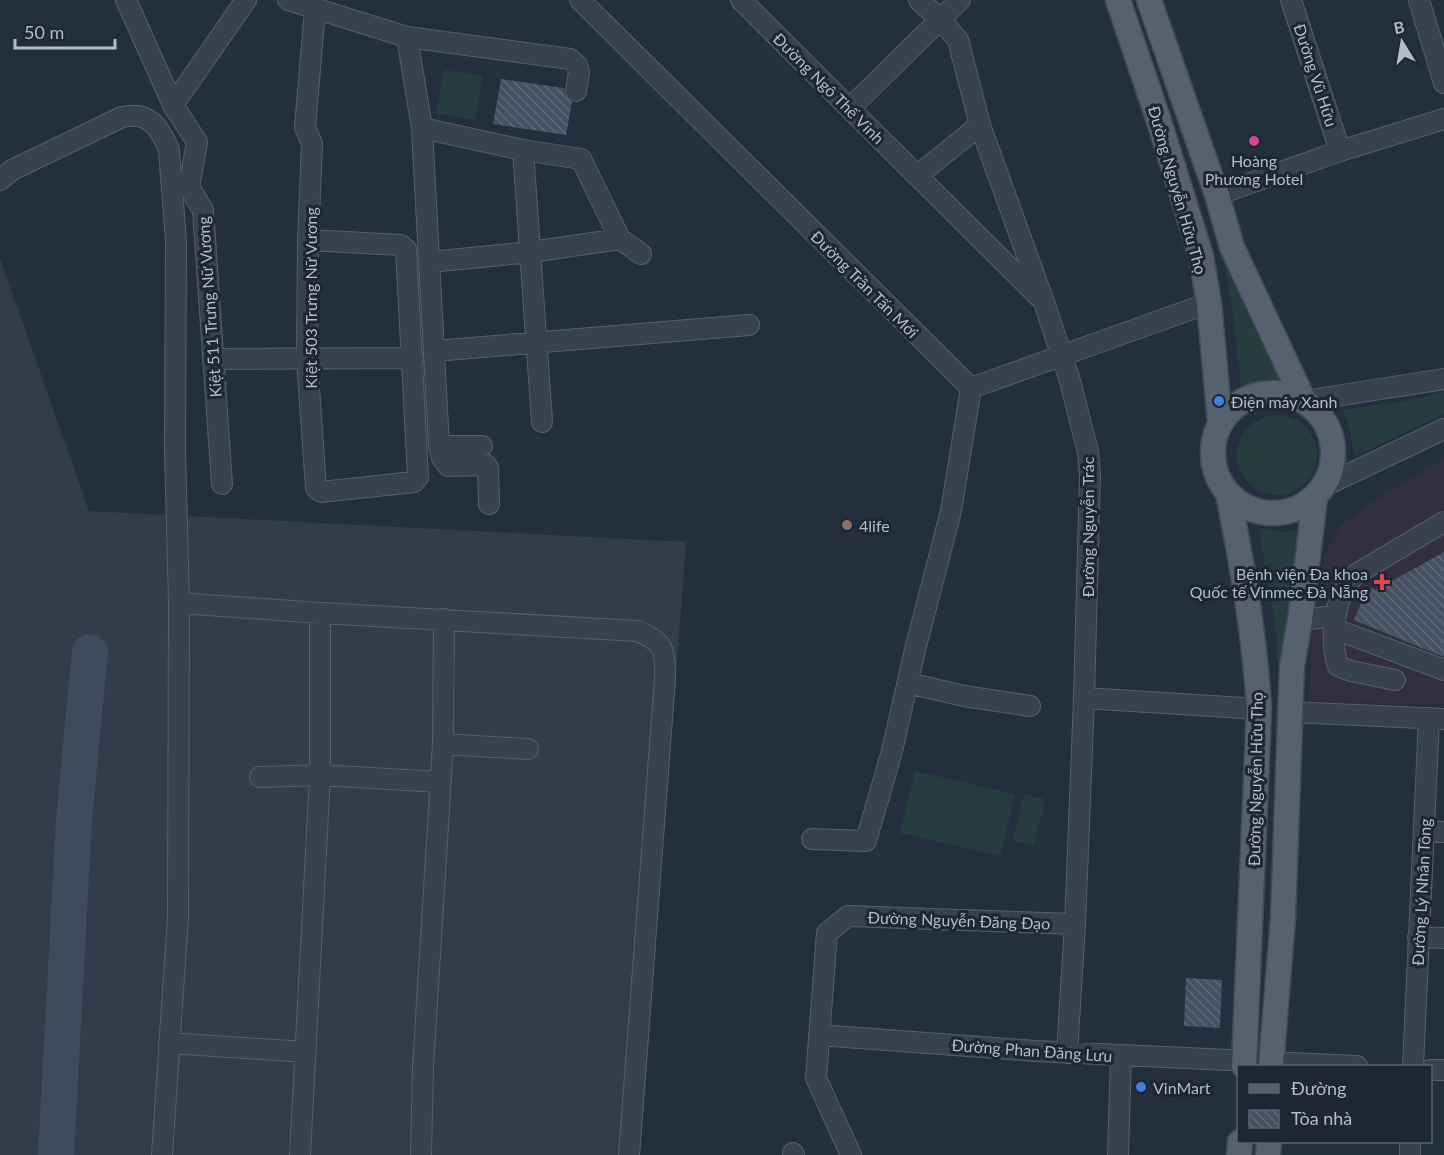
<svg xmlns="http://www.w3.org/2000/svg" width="1444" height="1155" viewBox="0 0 1444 1155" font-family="Lato,sans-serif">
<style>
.medical{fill:#32303f}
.airport{fill:#323c4b}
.grass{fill:#263c3f}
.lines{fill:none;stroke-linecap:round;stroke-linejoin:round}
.taxiway{stroke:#3f4a5a;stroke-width:36}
.building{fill:url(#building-back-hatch)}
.minor-casing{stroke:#565f6c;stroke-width:22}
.major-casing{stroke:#414a57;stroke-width:27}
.minor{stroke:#38414e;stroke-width:20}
.major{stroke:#56606e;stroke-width:24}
.hotel-dot{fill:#d1479c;stroke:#1d2633;stroke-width:2}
.shop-dot{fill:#3f7fe0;stroke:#1d2633;stroke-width:2}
.education-dot{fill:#8d6e63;stroke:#1d2633;stroke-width:2}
.health-dot{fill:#e0444e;stroke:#1d2633;stroke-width:2}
.labels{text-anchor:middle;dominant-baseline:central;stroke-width:6;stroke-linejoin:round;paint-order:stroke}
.street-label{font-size:16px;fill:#b4bcc9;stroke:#1d2633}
.poi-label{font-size:16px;fill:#b4bcc9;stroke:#1d2633;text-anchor:start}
</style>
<defs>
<pattern id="building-back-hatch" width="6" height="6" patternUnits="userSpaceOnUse" patternTransform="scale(1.5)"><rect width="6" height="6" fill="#455162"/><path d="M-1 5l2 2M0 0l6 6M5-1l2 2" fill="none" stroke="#5d6877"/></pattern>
</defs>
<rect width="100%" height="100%" fill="#242f3e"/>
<path class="medical" d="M1444,459V704L1308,702L1314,610L1325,555L1341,525L1383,495Z"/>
<path class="airport" d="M0,258L89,511L686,542L640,1155H0Z"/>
<path class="grass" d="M444,70L483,76L475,120L436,114Z
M1228,254L1289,382L1261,386L1242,395C1237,348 1234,302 1222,256Z
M1444,392V414L1356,456L1354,454L1350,430L1343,413V410L1409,400Z
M1237 455a40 40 0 1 1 80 0a40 40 0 1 1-80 0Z
M1261,528L1281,532L1302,530L1303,532C1293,576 1285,616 1285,662H1277V639L1259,529Z
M915,771L1015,794L1000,856L900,833Z
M1024,794L1045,799L1034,846L1013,841Z"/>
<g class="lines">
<path class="taxiway" d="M56,1155L74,819L90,652"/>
</g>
<path class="building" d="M501,79L564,88L565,96L572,102L566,135L493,124Z
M1444,552V657L1354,620L1368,587L1376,590Z
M1186,978L1222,980L1220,1028L1184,1026Z"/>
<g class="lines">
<g class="minor-casing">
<path id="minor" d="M126,0L173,105L197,142L189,187L203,210L222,484
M288,0L407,37L570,59L577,65L579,72L576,91
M580,0L971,388
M741,0L1038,296
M919,0L941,20L958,40L980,125L1044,302L1070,381L1088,452L1090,475L1084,698L1075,924L1067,1053
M1291,0L1340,151
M1419,0L1444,83
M407,37L422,128L439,446L442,458L448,466L486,465L488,468L489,504
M173,105L246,0
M850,108L960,0
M422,128L523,150L581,159L620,239
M523,150L542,422
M918,175L980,125
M0,180L12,170L122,117C149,111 160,127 169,150L176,241L175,450L179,603L178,916L162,1155
M1217,195L1340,151L1444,119
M308,240L401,245L406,249L418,477L414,482L321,492L316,488L307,360L308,240L312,144L305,127L315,9
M430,262L531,252L620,239L641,254
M434,351L749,325
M213,359L413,358
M971,388L1209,303
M1304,401L1444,379
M439,446H482
M1324,486L1444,429
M179,603L320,613L638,631C646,635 656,639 661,647C668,659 664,691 663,705L629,1155
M1300,620L1335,616
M1335,629L1444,670
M1395,680L1351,671L1338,666C1329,638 1334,595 1356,574L1444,522
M908,683L964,696L1030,706
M1084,698L1259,709
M1290,712L1444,719
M443,744L528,749
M260,777L320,775V613
M1424,831L1444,832
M812,839L866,841L892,751L915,650L951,511L971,388
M1418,937L1444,938
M819,1035L1035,1051L1357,1066
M169,1043L306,1052
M1413,1066L1429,718
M1430,1070H1444
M793,1153L794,1155
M300,1155L320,775L440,782
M421,1155L423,1066L443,744L444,619
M851,1155L816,1078L827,933L848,916L1075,924
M1118,1155L1121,1056
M1410,1155V1142"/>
</g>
<g class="major-casing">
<path id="major" d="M1118,0L1158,118L1201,256L1209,303L1220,422
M1149,0L1217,195L1232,247L1304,401
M1213 453a60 60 0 1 1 120 0a60 60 0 1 1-120 0Z
M1228,493C1242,565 1255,636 1259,709L1244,1066
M1271,1066L1283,918L1292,666L1300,620L1315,498
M1239,1155L1240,1142
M1268,1155L1269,1142"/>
</g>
<use href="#minor" class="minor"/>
<use href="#major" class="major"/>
</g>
<circle class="hotel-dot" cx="1254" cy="141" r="6"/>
<g class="shop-dot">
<circle cx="1219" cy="401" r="6"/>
<circle cx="1141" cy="1087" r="6"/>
</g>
<circle class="education-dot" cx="847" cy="525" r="6"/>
<path class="health-dot" d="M1379 573h6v6h6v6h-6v6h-6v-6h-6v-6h6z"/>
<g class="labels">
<g class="street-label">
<text transform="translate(1316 75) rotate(72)">Đường Vũ Hữu</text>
<text transform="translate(829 88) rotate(45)">Đường Ngô Thế Vinh</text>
<text transform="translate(1178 190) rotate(74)">Đường Nguyễn Hữu Thọ</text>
<text transform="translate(865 284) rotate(45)">Đường Trần Tấn Mới</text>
<text transform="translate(310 298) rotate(-90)">Kiệt 503 Trưng Nữ Vương</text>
<text transform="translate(209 307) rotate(-94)">Kiệt 511 Trưng Nữ Vương</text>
<text transform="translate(1087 527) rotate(-90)">Đường Nguyễn Trác</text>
<text transform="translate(1255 779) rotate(-89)">Đường Nguyễn Hữu Thọ</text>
<text transform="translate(1421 892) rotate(-87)">Đường Lý Nhân Tông</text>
<text transform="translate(959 920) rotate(2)">Đường Nguyễn Đăng Đạo</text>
<text transform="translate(1032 1050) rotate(4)">Đường Phan Đăng Lưu</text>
</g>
<g class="poi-label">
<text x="1254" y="160" text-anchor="middle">Hoàng<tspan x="1254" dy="18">Phương Hotel</tspan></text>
<text x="1231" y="401">Điện máy Xanh</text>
<text x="859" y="525">4life</text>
<text x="1368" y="573" text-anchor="end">Bệnh viện Đa khoa<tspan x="1368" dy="18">Quốc tế Vinmec Đà Nẵng</tspan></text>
<text x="1153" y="1087">VinMart</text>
</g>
</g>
<rect x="1237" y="1065" width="195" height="78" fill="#1d2633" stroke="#59626f" stroke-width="1.5"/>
<rect x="1249" y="1084" width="30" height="9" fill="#56606e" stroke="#59626f" stroke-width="1.5"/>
<text x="1291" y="1095" font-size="18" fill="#b4bcc9">Đường</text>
<rect x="1249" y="1110" width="30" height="18" fill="url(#building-back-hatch)" stroke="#59626f" stroke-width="1.5"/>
<text x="1291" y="1125" font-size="18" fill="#b4bcc9">Tòa nhà</text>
<g transform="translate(1402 42) rotate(349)" stroke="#1d2633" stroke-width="4.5" paint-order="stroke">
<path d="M0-4.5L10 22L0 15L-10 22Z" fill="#b4bcc9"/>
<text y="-9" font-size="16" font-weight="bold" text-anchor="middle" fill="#b4bcc9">B</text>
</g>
<path d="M15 39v9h100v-9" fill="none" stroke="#b4bcc9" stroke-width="3"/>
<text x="24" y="39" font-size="18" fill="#b4bcc9" stroke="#1d2633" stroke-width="4.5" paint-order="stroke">50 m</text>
</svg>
